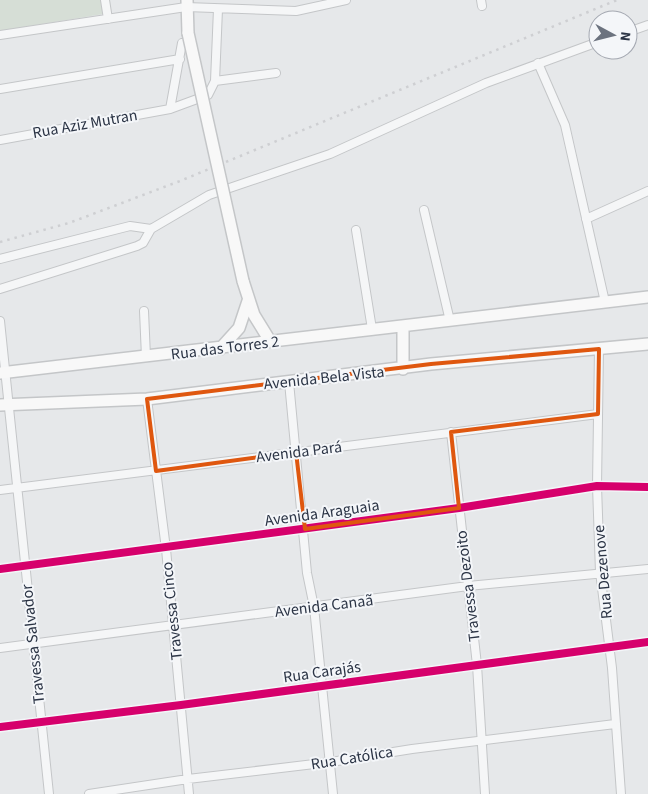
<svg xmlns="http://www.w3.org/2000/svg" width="648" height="794" viewBox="0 0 648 794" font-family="'Source Sans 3',sans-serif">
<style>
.green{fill:#d6ded6}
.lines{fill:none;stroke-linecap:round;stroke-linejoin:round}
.street-casing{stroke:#c4c6c8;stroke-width:10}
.secondary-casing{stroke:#c4c6c8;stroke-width:14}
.street{stroke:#f5f6f7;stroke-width:8}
.secondary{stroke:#f8f8f8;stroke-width:11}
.rail{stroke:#cecfd2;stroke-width:2.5;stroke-dasharray:2.5 5;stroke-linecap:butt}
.secondary-bridge-casing{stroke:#c4c6c8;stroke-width:14;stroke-linecap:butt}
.secondary-bridge{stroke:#f8f8f8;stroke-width:11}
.cycleway-casing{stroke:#f4f6f9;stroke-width:11}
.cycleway{stroke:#d6006c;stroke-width:8}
.marked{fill:none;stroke:#df570f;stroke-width:4;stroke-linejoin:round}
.labels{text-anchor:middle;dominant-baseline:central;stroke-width:4;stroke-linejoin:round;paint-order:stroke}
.street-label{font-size:16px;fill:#2b3445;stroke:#f4f6f9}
</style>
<rect width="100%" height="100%" fill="#e6e8ea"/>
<path class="green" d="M0,0H101L103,14L0,31Z"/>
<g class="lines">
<g class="street-casing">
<path id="street" d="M105,0L108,19
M481,0L482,6
M628,32L648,25
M0,35L186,7L296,11L346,0
M538,63L565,125L605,302
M215,81L276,73
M0,89L180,59
M170,109L182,43
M0,140L170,109L208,95L215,81L218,9
M424,210L450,321
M586,219L648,191
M356,230L372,329
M0,259L130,226L151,229L209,195L330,154L486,83L598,42
M0,289L137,246L143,243L151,229
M144,311L146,357
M0,321L49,794
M599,349L597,486L600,572L612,668L621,794
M289,382L307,573L314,607L333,794
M147,399L166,549L189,794
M451,432L477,665L485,794
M0,490L598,414
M0,569L459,508L597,486L648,487
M0,648L468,586L648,569
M0,727L181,705L648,642
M89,794L188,779L331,762L412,749L615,724"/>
</g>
<g class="secondary-casing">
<path id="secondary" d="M187,0L188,33
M243,281L254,315L270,341
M220,349L239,328L248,301
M403,369V326
M0,373L648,297
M0,405L147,399L431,364L648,344"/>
</g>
<use href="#street" class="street"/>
<use href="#secondary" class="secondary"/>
<path class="rail" d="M0,242L69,223L180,181L617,0"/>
<g class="secondary-bridge-casing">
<path id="secondary-bridge" d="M188,33L243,281"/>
</g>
<use href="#secondary-bridge" class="secondary-bridge"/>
<g class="cycleway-casing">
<path id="cycleway" d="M0,569L459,508L597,486L648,487
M0,727L181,705L648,642"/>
</g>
<use href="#cycleway" class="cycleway"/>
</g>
<path class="marked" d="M599,349L598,414L451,432L459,508L305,529L296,452L156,471L147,399L431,364Z"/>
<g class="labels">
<g class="street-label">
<text transform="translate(85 124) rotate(-10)">Rua Aziz Mutran</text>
<text transform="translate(225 348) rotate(-7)">Rua das Torres 2</text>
<text transform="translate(324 378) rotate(-6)">Avenida Bela Vista</text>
<text transform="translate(299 452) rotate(-7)">Avenida Pará</text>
<text transform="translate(322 513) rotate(-8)">Avenida Araguaia</text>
<text transform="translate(603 572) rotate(-95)">Rua Dezenove</text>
<text transform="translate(468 586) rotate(-97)">Travessa Dezoito</text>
<text transform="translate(324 606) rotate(-7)">Avenida Canaã</text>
<text transform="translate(172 611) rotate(-96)">Travessa Cinco</text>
<text transform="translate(33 644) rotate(-96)">Travessa Salvador</text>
<text transform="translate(322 672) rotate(-8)">Rua Carajás</text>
<text transform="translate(352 758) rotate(-9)">Rua Católica</text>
</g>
</g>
<g transform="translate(613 35) rotate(97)"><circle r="24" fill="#f4f6f9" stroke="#a4a8b1"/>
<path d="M0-4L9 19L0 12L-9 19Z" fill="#6c737f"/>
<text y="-8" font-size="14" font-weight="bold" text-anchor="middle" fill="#2b3445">N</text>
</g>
</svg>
